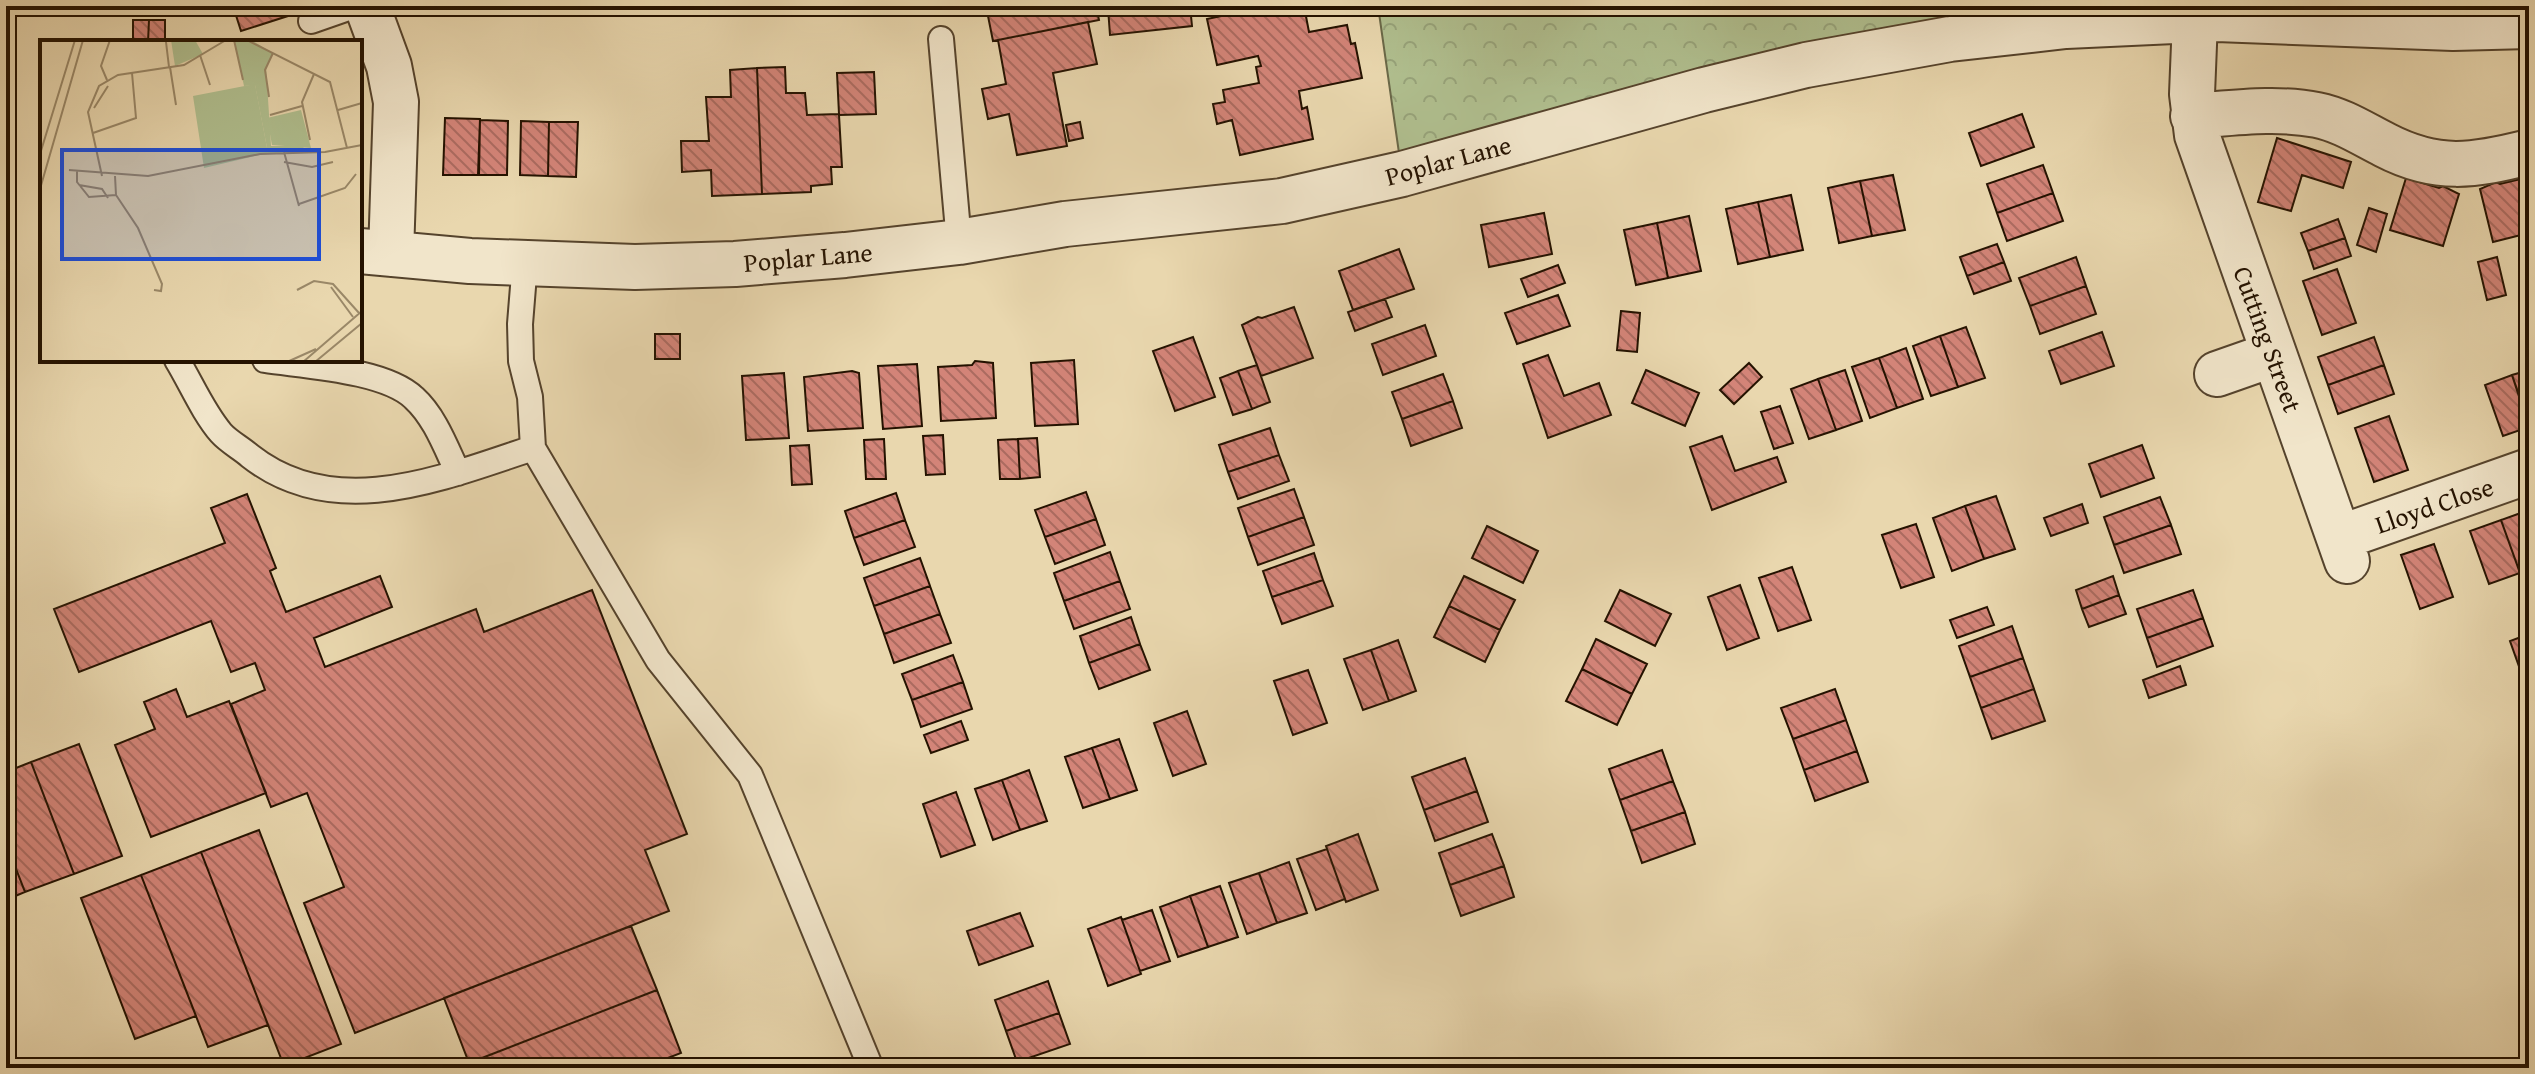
<svg xmlns="http://www.w3.org/2000/svg" width="2535" height="1074" viewBox="0 0 2535 1074" font-family="'Gentium Book Plus',serif">
<style>
.forest{fill:url(#forest-crowns);stroke:#6a6848;stroke-width:2}
.building{fill:url(#building-back-hatch);stroke:#241200;stroke-width:2}
.lines{fill:none;stroke-linecap:round;stroke-linejoin:round}
.service-casing{stroke:#55432c;stroke-width:28}
.minor-casing{stroke:#55432c;stroke-width:48}
.service{stroke:#f1e5ca;stroke-width:24}
.minor{stroke:#f1e5ca;stroke-width:44}
.labels{text-anchor:middle;dominant-baseline:central;stroke-width:7;stroke-linejoin:round;paint-order:stroke}
.street-label{font-size:26px;fill:#241200;stroke:#f1e5ca}
.inset-road{fill:none;stroke:#9a8868;stroke-width:2}
.view{fill:#1d4ed8;fill-opacity:0.15;stroke:#1d4ed8;stroke-width:4}
.inset-edge{fill:none;stroke:#241200;stroke-width:4}
</style>
<defs>
<pattern id="forest-crowns" width="20" height="18" patternUnits="userSpaceOnUse" patternTransform="scale(2)"><rect width="20" height="18" fill="#b0bf8f"/><path d="M2 6a3 3 0 1 1 6 0M12 15a3 3 0 1 1 6 0" fill="none" stroke="#97a37a"/></pattern>
<pattern id="building-back-hatch" width="6" height="6" patternUnits="userSpaceOnUse" patternTransform="scale(2)"><rect width="6" height="6" fill="#d38478"/><path d="M-1 5l2 2M0 0l6 6M5-1l2 2" fill="none" stroke="#ab6b60"/></pattern>
</defs>
<rect width="100%" height="100%" fill="#e9d7ae"/>
<filter id="stains"><feTurbulence type="fractalNoise" baseFrequency=".0025" numOctaves="4"/><feColorMatrix values="0 0 0 0 .2 0 0 0 0 .09 0 0 0 0 .02 0 0 0 .5 -.17"/></filter>
<radialGradient id="worn" r=".72"><stop offset=".6" stop-color="#630" stop-opacity="0"/><stop offset="1" stop-color="#630" stop-opacity=".3"/></radialGradient>
<path class="forest" d="M1378,6H2033L2037,28L1402,174Z"/>
<path class="building" d="M233,6H288L291,15L241,31Z
M986,6H1096L1099,20L993,41Z
M1103,6H1190L1192,26L1110,35L1108,8Z
M1269,6H1304L1309,32L1347,25L1351,44L1355,43L1362,78L1299,91L1302,109L1307,107L1313,139L1240,155L1232,120L1217,124L1213,104L1225,102L1223,90L1259,83L1256,67L1261,66L1258,56L1217,65L1207,19Z
M133,20H149L148,42H133Z
M149,20H165V42H148Z
M1088,22L1097,64L1053,73L1067,146L1017,155L1009,114L988,119L982,89L1006,84L998,40Z
M785,67L786,93H805L807,115L839,114L837,73L874,72L876,114L839,115L842,167H831L832,184L811,186V192L762,194L757,68Z
M757,68L762,194L712,196L711,170L682,172L681,141H709L706,97H731L730,70Z
M2022,114L2034,147L1981,166L1969,133Z
M445,118L480,119L478,175H443Z
M480,120L508,121L507,175H479Z
M521,121L549,122L548,176L520,175Z
M549,122H578L576,177L548,176Z
M1080,122L1083,138L1069,141L1066,125Z
M2277,138L2351,162L2343,188L2302,175L2291,211L2258,202Z
M2043,165L2053,193L1997,213L1987,184Z
M1893,175L1905,230L1872,236L1860,181Z
M2529,177V233L2493,242L2480,189L2496,182L2500,184Z
M2406,178L2439,188L2443,186L2459,194L2443,246L2390,230Z
M1860,181L1872,236L1839,243L1828,188Z
M2053,193L2063,221L2007,241L1997,213Z
M1791,195L1803,250L1770,257L1758,202Z
M1758,202L1770,257L1738,264L1726,209Z
M2369,208L2387,214L2376,252L2357,245Z
M1544,213L1552,254L1489,267L1481,225Z
M1689,216L1701,271L1668,278L1657,223Z
M2338,219L2345,238L2308,251L2301,233Z
M1657,223L1668,278L1636,285L1624,230Z
M2345,238L2351,256L2314,269L2308,251Z
M1997,244L2004,262L1967,276L1960,257Z
M1399,249L1414,289L1353,310L1339,271Z
M2076,257L2086,286L2030,306L2019,278Z
M2497,257L2506,295L2487,300L2478,262Z
M2004,262L2011,281L1974,294L1967,276Z
M1558,265L1565,283L1528,297L1521,279Z
M2337,269L2356,323L2322,335L2303,281Z
M2086,286L2096,314L2040,334L2030,306Z
M1558,295L1570,326L1517,344L1505,313Z
M1385,299L1392,317L1355,331L1348,312Z
M1294,307L1313,358L1261,376L1242,325L1258,317L1262,318Z
M1621,311L1640,313L1637,352L1617,350Z
M1425,325L1436,356L1383,375L1372,344Z
M1966,327L1985,378L1958,387L1940,336Z
M2102,332L2114,366L2061,384L2049,351Z
M655,334H680V359H655Z
M1940,336L1958,387L1931,396L1913,346Z
M1193,337L1215,397L1175,411L1153,351Z
M2374,337L2384,365L2328,385L2318,357Z
M1906,348L1923,399L1897,408L1879,358Z
M1548,355L1564,396L1599,383L1611,415L1548,438L1523,364Z
M1879,358L1897,408L1870,418L1852,367Z
M1074,360L1078,424L1035,426L1031,363Z
M975,361L993,363L996,418L941,421L938,367L972,365Z
M1749,363L1762,377L1734,404L1720,390Z
M917,364L922,426L883,429L878,366Z
M1257,365L1270,402L1252,409L1238,371Z
M2384,365L2394,394L2338,414L2328,385Z
M1646,370L1699,393L1685,426L1632,403Z
M1845,370L1862,421L1836,430L1818,379Z
M2529,370V423L2512,375Z
M852,371L859,373L863,428L808,431L804,377Z
M1238,371L1252,409L1233,415L1220,378Z
M784,373L789,438L746,440L742,376Z
M1443,374L1453,401L1402,419L1392,392Z
M2512,375L2529,427L2503,436L2485,385Z
M1818,379L1836,430L1809,439L1791,389Z
M1453,401L1462,428L1411,446L1402,419Z
M1780,406L1793,443L1774,449L1761,412Z
M2389,416L2408,470L2374,482L2355,428Z
M1270,428L1279,455L1228,472L1219,445Z
M943,435L945,474L926,475L923,436Z
M1722,436L1735,471L1777,457L1786,482L1712,510L1690,447Z
M1037,438L1040,477L1020,479L1018,439Z
M884,439L886,479H866L864,440Z
M1018,439L1020,479H1000L998,440Z
M809,445L812,484L792,485L790,446Z
M2142,445L2154,478L2101,497L2089,464Z
M1279,455L1289,481L1238,499L1228,472Z
M1294,489L1304,517L1248,537L1238,508Z
M1086,492L1096,519L1045,537L1035,510Z
M896,493L905,520L854,538L845,511Z
M247,494L276,568L270,571L286,612L380,576L392,607L314,638L325,667L476,609L484,632L592,590L687,834L645,850L669,911L355,1033L304,903L344,887L307,793L271,807L231,704L265,690L255,663L231,672L211,621L79,672L54,609L225,543L211,508Z
M1996,496L2015,549L1984,559L1965,506Z
M2160,497L2171,525L2114,545L2104,517Z
M2082,504L2088,523L2051,536L2044,518Z
M1965,506L1984,559L1952,571L1933,518Z
M2529,510V570L2520,573L2501,520Z
M1304,517L1314,545L1258,565L1248,537Z
M1096,519L1105,545L1055,564L1045,537Z
M905,520L915,547L864,565L854,538Z
M2501,520L2520,573L2489,584L2470,531Z
M1916,524L1934,577L1901,588L1882,535Z
M2171,525L2181,554L2124,573L2114,545Z
M1487,526L1538,551L1523,583L1472,558Z
M2434,544L2453,597L2420,609L2401,555Z
M1110,552L1120,581L1064,601L1054,573Z
M1314,553L1323,580L1272,597L1263,571Z
M920,558L930,586L874,606L864,578Z
M1792,567L1811,620L1778,631L1759,578Z
M1464,576L1515,600L1500,630L1449,606Z
M2113,576L2119,595L2082,609L2076,590Z
M1323,580L1333,606L1282,624L1272,597Z
M1120,581L1130,609L1074,629L1064,601Z
M1740,585L1759,638L1727,650L1708,597Z
M930,586L940,614L884,634L874,606Z
M1620,590L1671,614L1655,646L1605,621Z
M2193,590L2203,618L2147,638L2137,609Z
M2119,595L2126,614L2089,627L2082,609Z
M1449,606L1500,630L1485,662L1434,637Z
M1987,607L1994,625L1957,638L1950,620Z
M940,614L951,643L894,663L884,634Z
M1131,617L1140,644L1089,663L1080,636Z
M2203,618L2213,646L2157,667L2147,638Z
M2012,626L2023,658L1970,677L1959,646Z
M2529,634V670L2521,672L2510,641Z
M1596,639L1647,664L1632,694L1582,669Z
M1398,640L1416,691L1389,701L1371,650Z
M1140,644L1150,670L1099,689L1089,663Z
M1371,650L1389,701L1363,710L1344,659Z
M953,655L963,682L912,700L902,674Z
M2023,658L2034,689L1981,708L1970,677Z
M2180,666L2186,685L2149,698L2143,680Z
M1582,669L1632,694L1617,725L1566,701Z
M1308,670L1327,723L1293,735L1274,681Z
M963,682L972,709L921,727L912,700Z
M176,689L187,717L229,701L266,793L151,837L115,745L155,729L144,702Z
M1835,689L1846,720L1793,739L1781,708Z
M2034,689L2045,721L1992,739L1981,708Z
M1187,711L1206,764L1173,776L1154,723Z
M1846,720L1857,751L1804,770L1793,739Z
M961,721L968,740L931,753L924,735Z
M1119,739L1137,790L1110,799L1092,748Z
M79,744L122,856L74,874L31,762Z
M1092,748L1110,799L1083,808L1065,757Z
M1662,750L1673,781L1620,800L1609,769Z
M1857,751L1868,782L1815,801L1804,770Z
M1465,758L1477,791L1424,810L1412,777Z
M31,762L74,874L25,892L6,843V772Z
M1029,770L1047,821L1020,830L1002,780Z
M1002,780L1020,830L993,840L975,789Z
M1673,781L1685,812L1631,831L1620,800Z
M1477,791L1488,822L1435,841L1424,810Z
M956,792L975,845L941,857L923,804Z
M1685,812L1695,844L1642,863L1631,831Z
M259,830L341,1044L284,1066L201,852Z
M1358,834L1378,890L1346,902L1326,846Z
M1492,834L1504,866L1450,885L1439,853Z
M6,843L25,892L6,900Z
M1327,849L1345,899L1316,910L1297,859Z
M201,852L268,1025L208,1047L141,875Z
M1289,862L1307,913L1277,923L1259,873Z
M1504,866L1514,897L1461,916L1450,885Z
M1259,873L1277,923L1247,934L1229,883Z
M141,875L196,1016L135,1039L81,898Z
M1220,886L1238,937L1208,947L1190,896Z
M1190,896L1208,947L1178,957L1160,907Z
M1152,910L1170,961L1140,971L1122,920Z
M1020,913L1033,946L979,965L967,931Z
M1121,917L1141,974L1108,986L1088,929Z
M631,926L657,990L469,1063L444,998Z
M1048,981L1059,1013L1006,1031L995,1000Z
M657,990L681,1053L642,1068H471L469,1063Z
M1059,1013L1070,1044L1017,1062L1006,1031Z"/>
<g class="lines">
<g class="service-casing">
<path id="service" d="M311,21L354,6
M941,39L959,242
M525,262L520,324L521,361L530,397L533,448L658,660L750,775L871,1068
M177,360C191,383 203,412 221,433C229,442 241,448 250,456C335,523 442,478 533,448
M265,360C305,366 385,370 414,398C435,417 446,448 458,473"/>
</g>
<g class="minor-casing">
<path id="minor" d="M367,6L389,66L396,102L391,254
M2195,20L2192,94L2197,135L2347,561
M2193,116C2234,113 2277,107 2317,115C2342,120 2363,134 2385,145C2437,172 2474,166 2529,152
M360,251L470,261L635,267L735,264L845,255L959,242L1065,224L1282,201L1402,174L1704,90L1806,65L1950,39L2066,26L2217,19L2453,28L2529,26
M2217,374L2274,354
M2339,538L2529,471"/>
</g>
<use href="#service" class="service"/>
<use href="#minor" class="minor"/>
</g>
<g class="labels">
<g class="street-label">
<text transform="translate(1448 160) rotate(-15)">Poplar Lane</text>
<text transform="translate(808 257) rotate(-5)">Poplar Lane</text>
<text transform="translate(2268 339) rotate(70)">Cutting Street</text>
<text transform="translate(2434 505) rotate(-19)">Lloyd Close</text>
</g>
</g>
<g transform="translate(40 40)">
<rect width="322" height="322" fill="#e9d7ae"/>
<path d="M131,0H155L163,14L135,26ZM194,0H211L233,13L226,27L231,106H261L273,113H228L215,45L204,46Z" fill="#b0bf8f"/>
<path d="M215,44L228,113L164,128L153,56ZM261,70L271,108L232,105L227,78Z" fill="#b0bf8f"/>
<path class="inset-road" d="M194,0L203,40M207,0L290,42L307,108M126,2L129,27M160,15L170,45M130,27L136,65M67,40L61,26L70,0M229,57L225,30L233,13M54,68L68,46M298,70L322,63M230,75L262,66M53,93L96,78L92,33M270,100L262,62L274,34M244,112L259,166M0,114L35,0M244,122L272,127L293,122M29,130L108,136L220,114L285,112L322,105M37,131V142L49,157L76,155M62,136L48,72L59,46L78,35L144,25L186,0M75,136L76,155L98,188L122,244L121,251L114,250M39,145L62,149L68,158M0,149L43,0M259,164L305,148L316,134M291,247L313,277M257,250L274,241L293,244L319,273M247,322L276,309M263,322L322,271M275,322L322,283"/>
<path class="view" d="M22,110H279V219H22Z"/>
<rect width="322" height="322" class="inset-edge"/>
</g>
<rect width="2535" height="1074" fill="none" stroke="#e9d7ae" stroke-width="32"/>
<rect x="8" y="8" width="2519" height="1058" fill="none" stroke="#241200" stroke-width="4"/>
<rect x="16" y="16" width="2503" height="1042" fill="none" stroke="#241200" stroke-width="2"/>
<rect width="100%" height="100%" filter="url(#stains)"/>
<rect width="100%" height="100%" fill="url(#worn)"/>
</svg>
